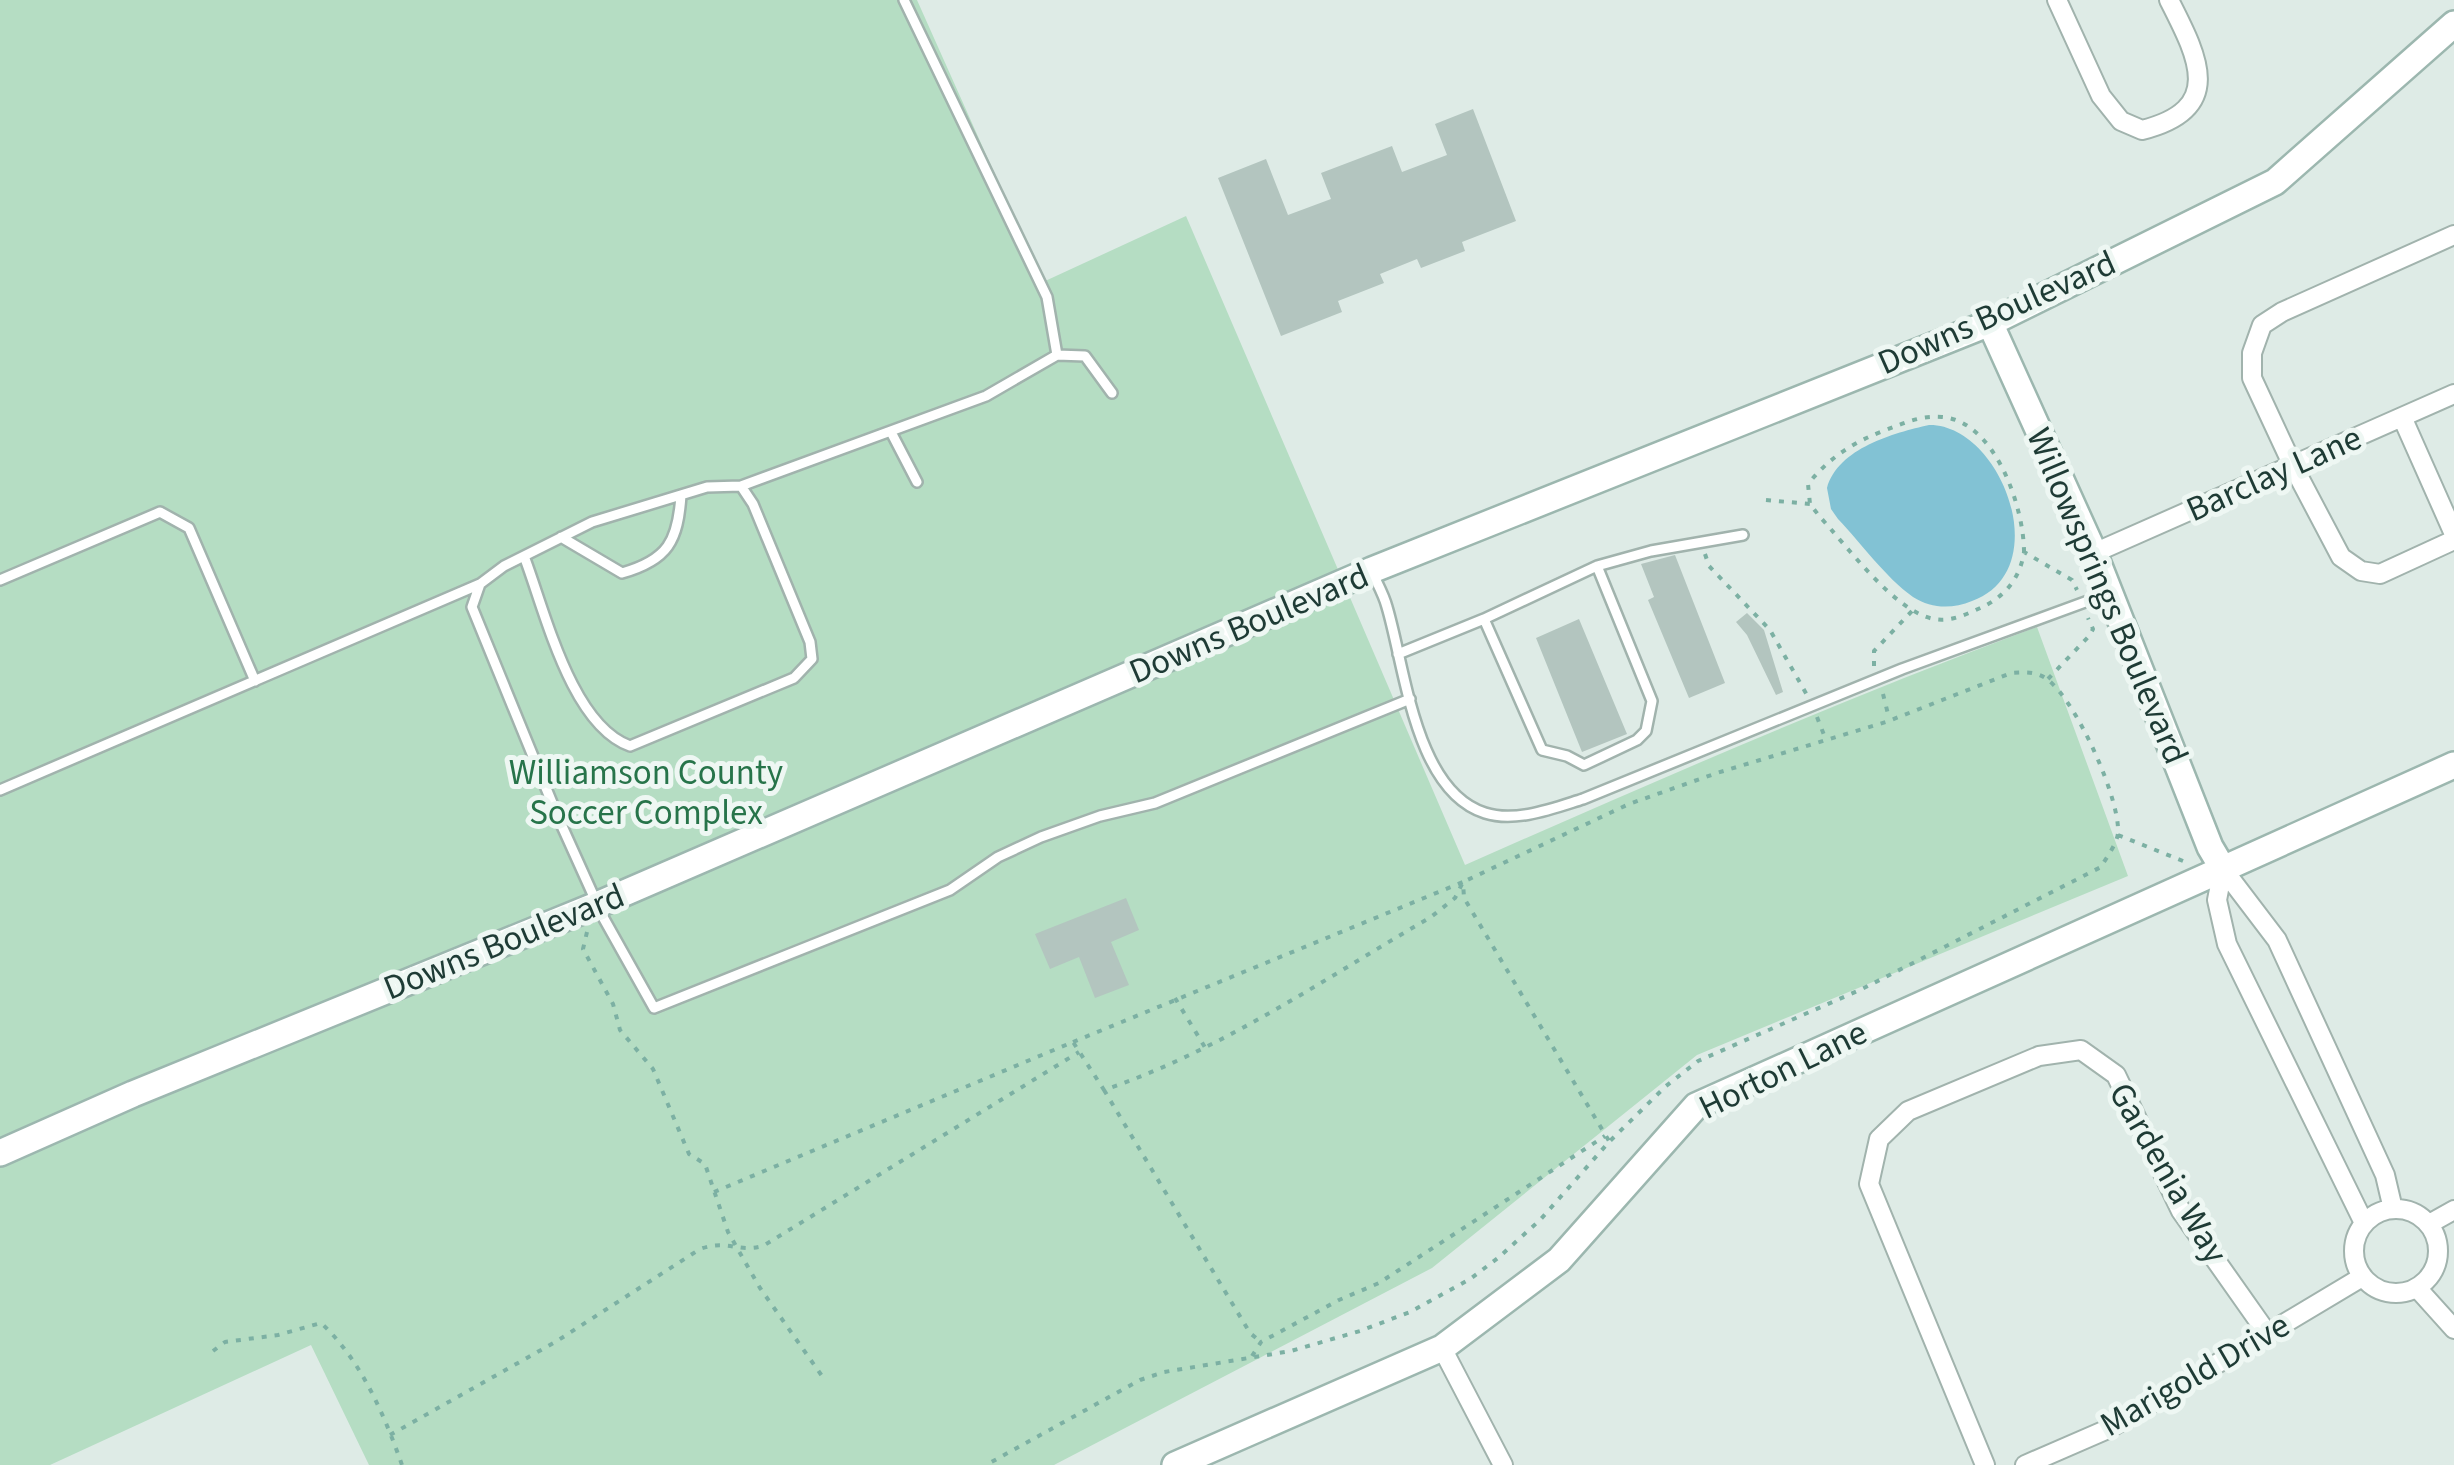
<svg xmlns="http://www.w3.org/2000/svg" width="2454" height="1465" viewBox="0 0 2454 1465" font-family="'Source Sans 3',sans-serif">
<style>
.green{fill:#b5ddc3}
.water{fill:#82c2d4}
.building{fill:#b3c5bf}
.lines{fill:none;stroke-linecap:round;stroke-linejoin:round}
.lane-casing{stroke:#a1b3ad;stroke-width:14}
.street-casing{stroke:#a1b3ad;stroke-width:22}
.secondary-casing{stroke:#9cb7af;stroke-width:30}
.path{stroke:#7cb0a3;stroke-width:4;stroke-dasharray:5 8;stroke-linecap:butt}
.lane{stroke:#fff;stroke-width:9}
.street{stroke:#fff;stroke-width:18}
.secondary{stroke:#fff;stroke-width:25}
.labels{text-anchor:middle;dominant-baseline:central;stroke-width:10;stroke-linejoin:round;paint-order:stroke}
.street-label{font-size:35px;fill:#1e3b35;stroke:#eef7f3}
.park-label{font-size:35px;fill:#27744a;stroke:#eef7f3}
</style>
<rect width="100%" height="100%" fill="#deebe6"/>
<path class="green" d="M0,0H917L1043,282L1186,216L1465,865C1655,781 1843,699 2037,627L2128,876L1697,1055L1432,1268L1054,1465H369L311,1345L50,1465H0Z"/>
<path class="water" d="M1929,425C2001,424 2057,570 1972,601C1952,609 1932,609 1913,597C1885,577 1862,544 1838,519L1831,509L1827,488C1838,448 1894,433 1929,425Z"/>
<path class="building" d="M1473,109L1516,221L1462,242L1465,251L1421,268L1417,259L1380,274L1384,283L1338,301L1342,312L1281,336L1218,178L1266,159L1288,215L1331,199L1321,173L1392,146L1402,172L1447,155L1435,124Z
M1675,555L1725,683L1689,698L1648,600L1654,597L1641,564Z
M1747,613L1764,630L1783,692L1776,695L1747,635L1736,622Z
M1579,619L1627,734L1582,752L1536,638Z
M1126,898L1139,930L1111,942L1129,985L1095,998L1079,957L1050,969L1035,934Z"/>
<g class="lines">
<g class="lane-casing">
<path id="lane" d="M1057,355L1085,356L1112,393
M891,432L917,482
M741,486L986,396L1057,355L1047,297L904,0
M561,537L622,573C668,560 678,541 681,495
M524,556C545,611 571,725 630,746L794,678L812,659L810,642L753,504L741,486L707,487L592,522L504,566L480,584L472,607L557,815L603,917L654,1008L950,890L998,857L1041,837L1100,816L1155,803L1410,699
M1597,566L1651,551L1743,535
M1372,572C1377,583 1384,595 1387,607C1405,667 1415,791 1485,813C1516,823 1554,808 1583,799L1902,669L2107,594
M0,580L160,512L189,528L255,681
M1398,654L1484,619L1542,750L1567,756L1584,765L1637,740L1646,731L1652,701L1597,566L1484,619
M0,790L480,584"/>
</g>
<g class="street-casing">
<path id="street" d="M2057,0L2101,96L2121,121L2142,130C2226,109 2198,57 2169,0
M2454,235L2282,312L2262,325L2252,353V378L2293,466L2341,557L2361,571L2380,574L2454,540
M2402,417L2454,534
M2094,553L2454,394
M2223,869L2217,900L2227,944L2364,1223
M2223,869L2277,940L2385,1175L2393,1209
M2354 1251a42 42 0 1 1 84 0a42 42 0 1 1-84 0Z
M2429,1224L2454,1210
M2418,1289L2454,1329
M1442,1348L1503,1465
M1985,1465L1869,1184L1879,1139L1908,1111L2039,1056L2081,1050L2116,1075L2181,1211L2267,1333
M2025,1465L2108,1429L2362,1277"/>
</g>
<g class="secondary-casing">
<path id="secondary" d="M1990,323L2094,553L2210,847L2223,869
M0,1153L133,1094L599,904L1372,570L1990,323L2275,182L2454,24
M1175,1465L1442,1348L1559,1260L1696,1106L2454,765"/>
</g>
<path class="path" d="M1766,500L1810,504
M2024,552C2024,507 1995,421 1942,417C1920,415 1902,424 1883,431C1852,443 1829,458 1808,484L1810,504L1820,517C1847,546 1895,612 1934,619C1949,622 1965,615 1978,609C2004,598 2020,579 2024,552L2072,580L2077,590
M1705,554L1709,566L1770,630L1807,695
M1874,666V651L1912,611
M2048,679L2090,635L2093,629L2088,618
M1883,694L1889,718
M1817,717L1826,740
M2118,835L2183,861
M587,932L583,949L613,1004L620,1030L653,1069L689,1154L705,1164L728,1232L760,1288L822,1376
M1175,998L1206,1049
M1073,1042L1463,882L1464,898L1609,1141
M1104,1090L1250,1333L1261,1342
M714,1192L1073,1042L1104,1090C1222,1050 1324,979 1431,917L1455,898L1463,882L1629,804L1717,773L1886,722L2011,673C2025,672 2037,671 2048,680C2076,701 2120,798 2118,833C2117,844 2106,858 2101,867L1862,989L1698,1061L1666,1086L1609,1142L1540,1220L1498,1258L1470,1279L1410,1312L1360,1331L1291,1351L1164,1372L1140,1380L986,1465
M213,1351L225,1342L278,1335L321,1323C361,1360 384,1414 402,1465
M1252,1356L1261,1342L1339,1300L1379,1283L1605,1136
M390,1435L557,1341L700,1249C728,1239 738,1253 763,1246L1079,1052"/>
<use href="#lane" class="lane"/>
<use href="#street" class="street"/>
<use href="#secondary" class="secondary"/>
</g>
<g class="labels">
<g class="street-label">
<text transform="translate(1997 313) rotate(-24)">Downs Boulevard</text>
<text transform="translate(2274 474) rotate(-24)">Barclay Lane</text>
<text transform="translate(2107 596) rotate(67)">Willowsprings Boulevard</text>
<text transform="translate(1249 624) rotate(-23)">Downs Boulevard</text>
<text transform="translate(504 942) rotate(-22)">Downs Boulevard</text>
<text transform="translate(1783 1070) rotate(-26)">Horton Lane</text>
<text transform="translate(2168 1173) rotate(60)">Gardenia Way</text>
<text transform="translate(2195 1375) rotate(-30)">Marigold Drive</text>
</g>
<g class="park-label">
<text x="646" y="773">Williamson County<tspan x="646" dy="40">Soccer Complex</tspan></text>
</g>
</g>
</svg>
